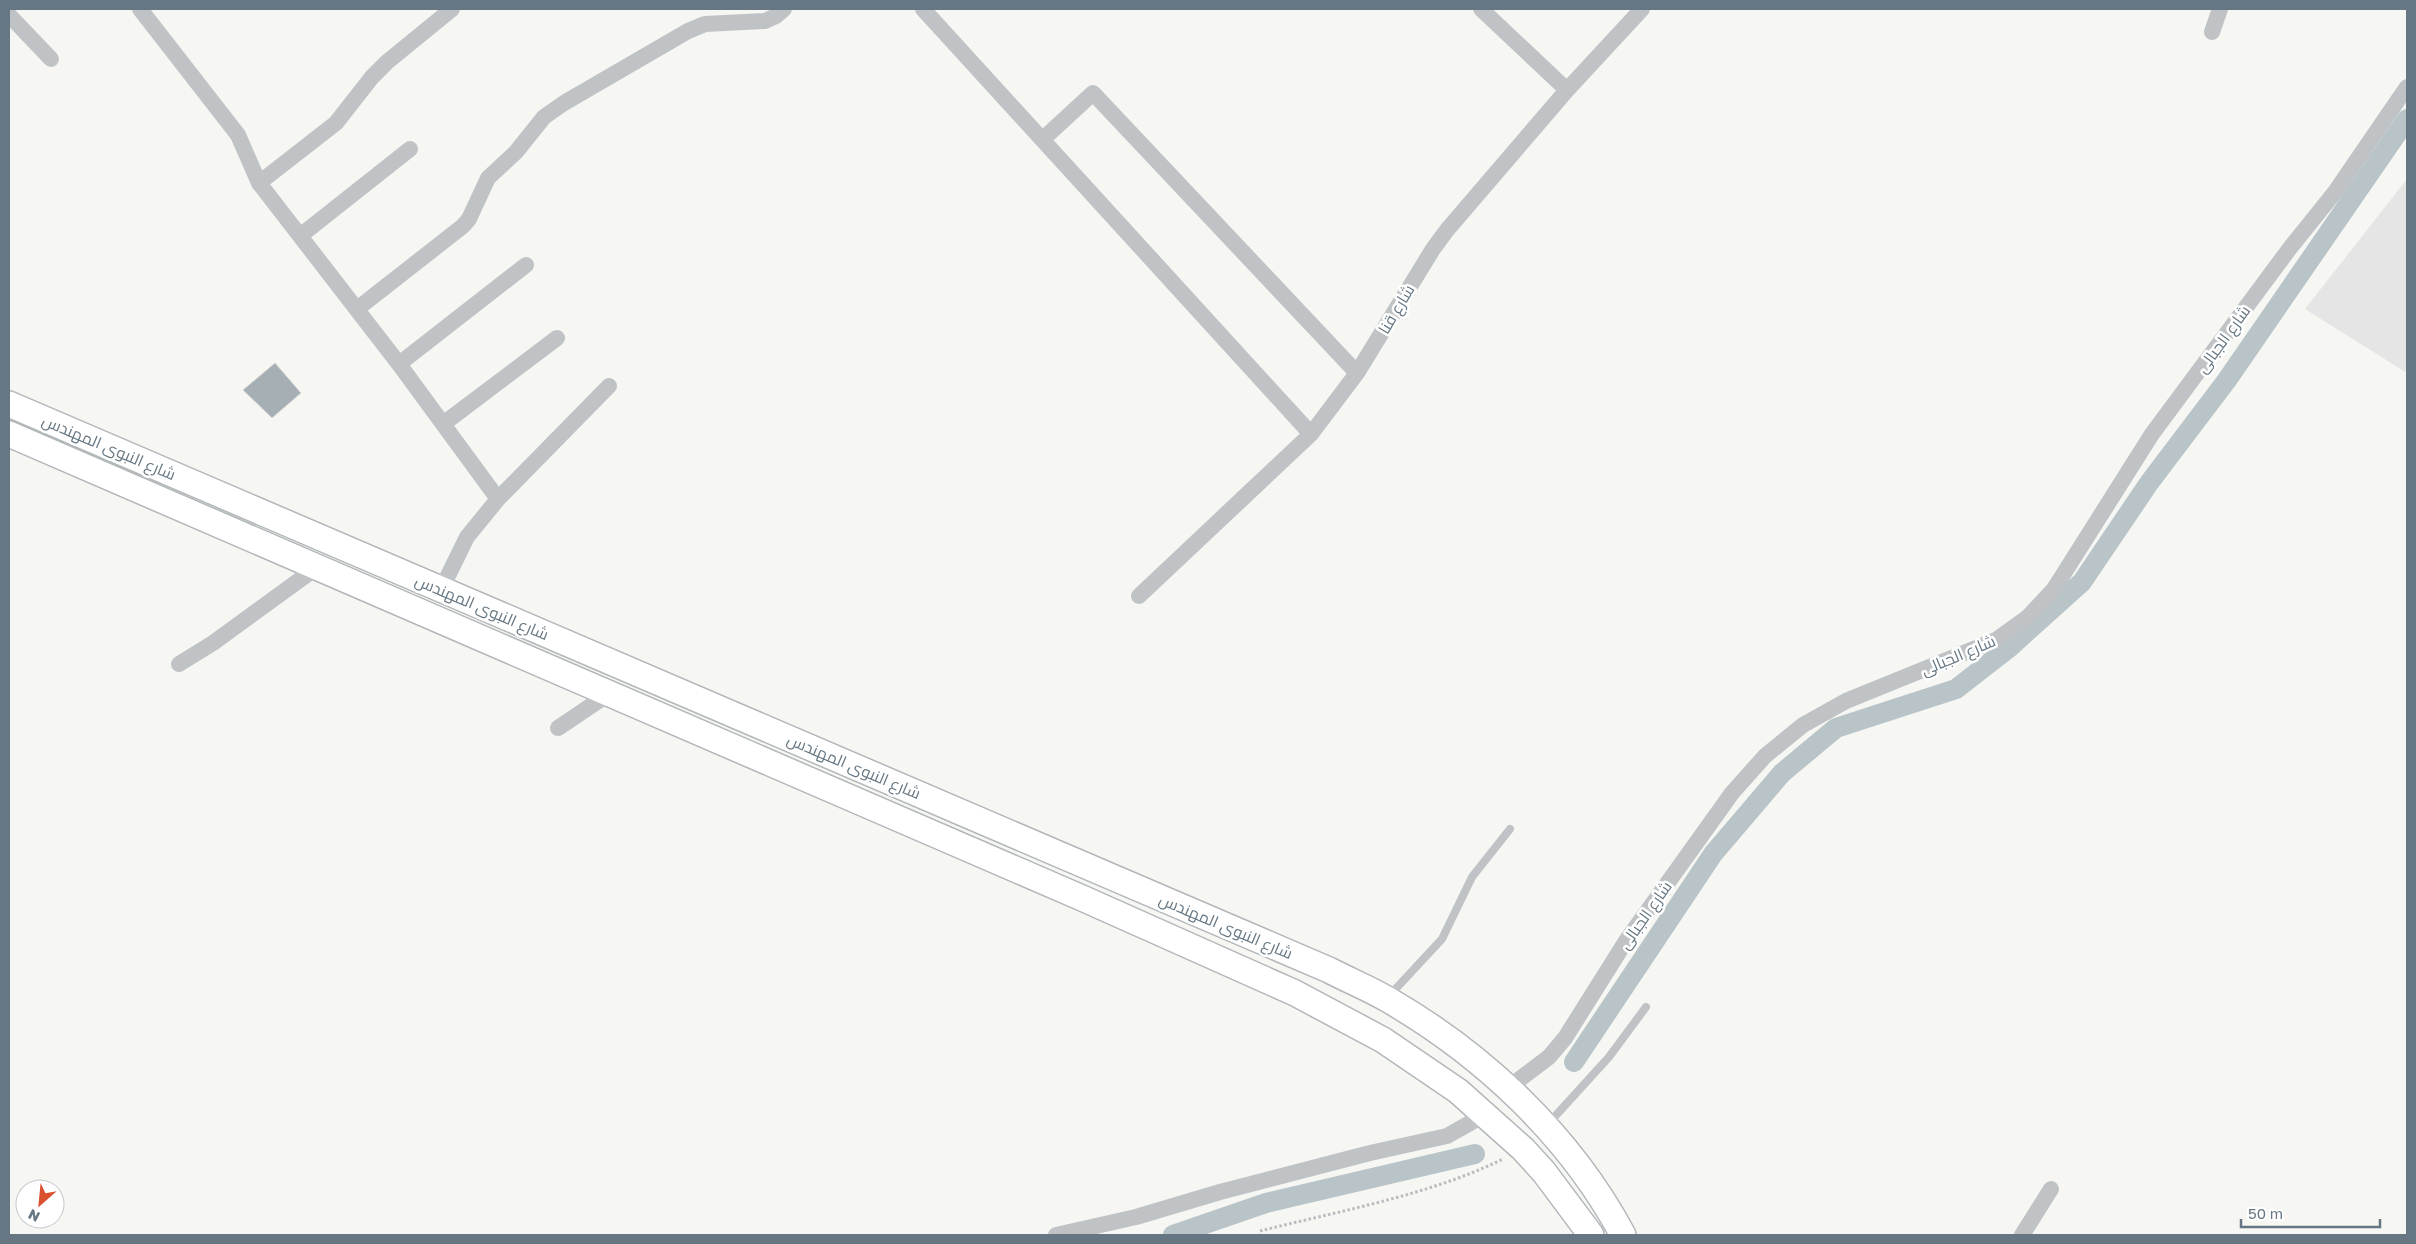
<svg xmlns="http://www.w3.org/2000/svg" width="2416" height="1244" viewBox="0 0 2416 1244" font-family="'Golos Text',Cairo,sans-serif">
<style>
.built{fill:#e4e5e4}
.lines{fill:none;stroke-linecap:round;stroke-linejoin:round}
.canal{stroke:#b8c4c8;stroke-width:20}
.building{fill:#a6afb4;stroke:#d8d7d5}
.primary-casing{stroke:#b2b7ba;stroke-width:28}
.path{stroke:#b9bcbe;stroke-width:3;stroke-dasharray:2.5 2.5;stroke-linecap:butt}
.lane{stroke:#bfc3c6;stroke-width:8}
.street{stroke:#bfc3c6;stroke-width:16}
.primary{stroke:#fff;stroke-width:25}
.labels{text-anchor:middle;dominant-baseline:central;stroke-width:5;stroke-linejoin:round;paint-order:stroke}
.street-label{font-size:16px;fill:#667783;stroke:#fff}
</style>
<rect width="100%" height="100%" fill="#f6f6f3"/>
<path class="built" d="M2407,179V373L2305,309Z"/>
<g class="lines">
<path class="canal" d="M1574,1062L1713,854L1782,773L1836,728L1956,689L2010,647L2082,582L2149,483L2227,380L2407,119
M1173,1235L1266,1203L1475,1154"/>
</g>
<path class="building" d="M275,363L301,393L272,418L243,390Z"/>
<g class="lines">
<g class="primary-casing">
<path id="primary" d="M9,404L1329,970C1348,980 1368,988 1387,999C1484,1055 1570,1136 1623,1235
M9,434L1082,898L1295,993L1383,1040L1458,1091L1523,1149L1544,1172L1591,1235"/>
</g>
<path class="path" d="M1260,1231C1339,1211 1430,1195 1503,1159"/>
<path class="lane" d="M1389,996L1442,939L1472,877L1510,829
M1548,1124L1609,1057L1646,1007"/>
<path class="street" d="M140,9L238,135L259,183L399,364L498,499L467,537L441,590
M923,9L1311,434
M1481,9L1567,90
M9,15L51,59
M2212,32L2220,9
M1043,139L1093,93L1357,373
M259,183L336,123L372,77L387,62L452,9
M300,236L410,149
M357,309L463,226L469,219L488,178L516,152L544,117L564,103L688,31L705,24L765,21L776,16L784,9
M399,364L526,265
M443,424L557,338
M498,499L609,386
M1139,596L1311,434L1357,373L1433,249L1447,230L1567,90L1642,9
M179,664L213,643L316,568
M558,728L610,693
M1508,1088L1549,1057L1565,1038L1626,941L1732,793L1765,756L1803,725L1846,701L1996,640L2028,617L2054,589L2152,434L2290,248L2335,192L2407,87
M1056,1235L1136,1217L1220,1192L1370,1153L1447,1136L1486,1114
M2022,1235L2051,1189"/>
<use href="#primary" class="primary"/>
</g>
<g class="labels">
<g class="street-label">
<text transform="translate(1396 309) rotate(-59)">شارع قنا</text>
<text transform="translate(2223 339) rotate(-54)">شارع الجبالى</text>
<text transform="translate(109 447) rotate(23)">شارع النبوى المهندس</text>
<text transform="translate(482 607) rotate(23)">شارع النبوى المهندس</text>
<text transform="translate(1958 655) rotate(-23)">شارع الجبالى</text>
<text transform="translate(854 766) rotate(23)">شارع النبوى المهندس</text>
<text transform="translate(1645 915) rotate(-55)">شارع الجبالى</text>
<text transform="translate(1226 926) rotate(23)">شارع النبوى المهندس</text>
</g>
</g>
<rect width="2416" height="1244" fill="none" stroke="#667783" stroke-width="20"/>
<g transform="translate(40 1204) rotate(207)"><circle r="24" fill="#ffffff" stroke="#c2c9cd"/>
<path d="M0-4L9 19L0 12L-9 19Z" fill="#db512e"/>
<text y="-8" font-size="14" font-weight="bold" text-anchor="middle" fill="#667783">N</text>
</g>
<path d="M2241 1219v8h139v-8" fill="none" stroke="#667783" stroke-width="2.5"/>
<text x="2248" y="1219" font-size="15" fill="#667783" stroke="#ffffff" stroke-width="4" paint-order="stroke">50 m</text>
</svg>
